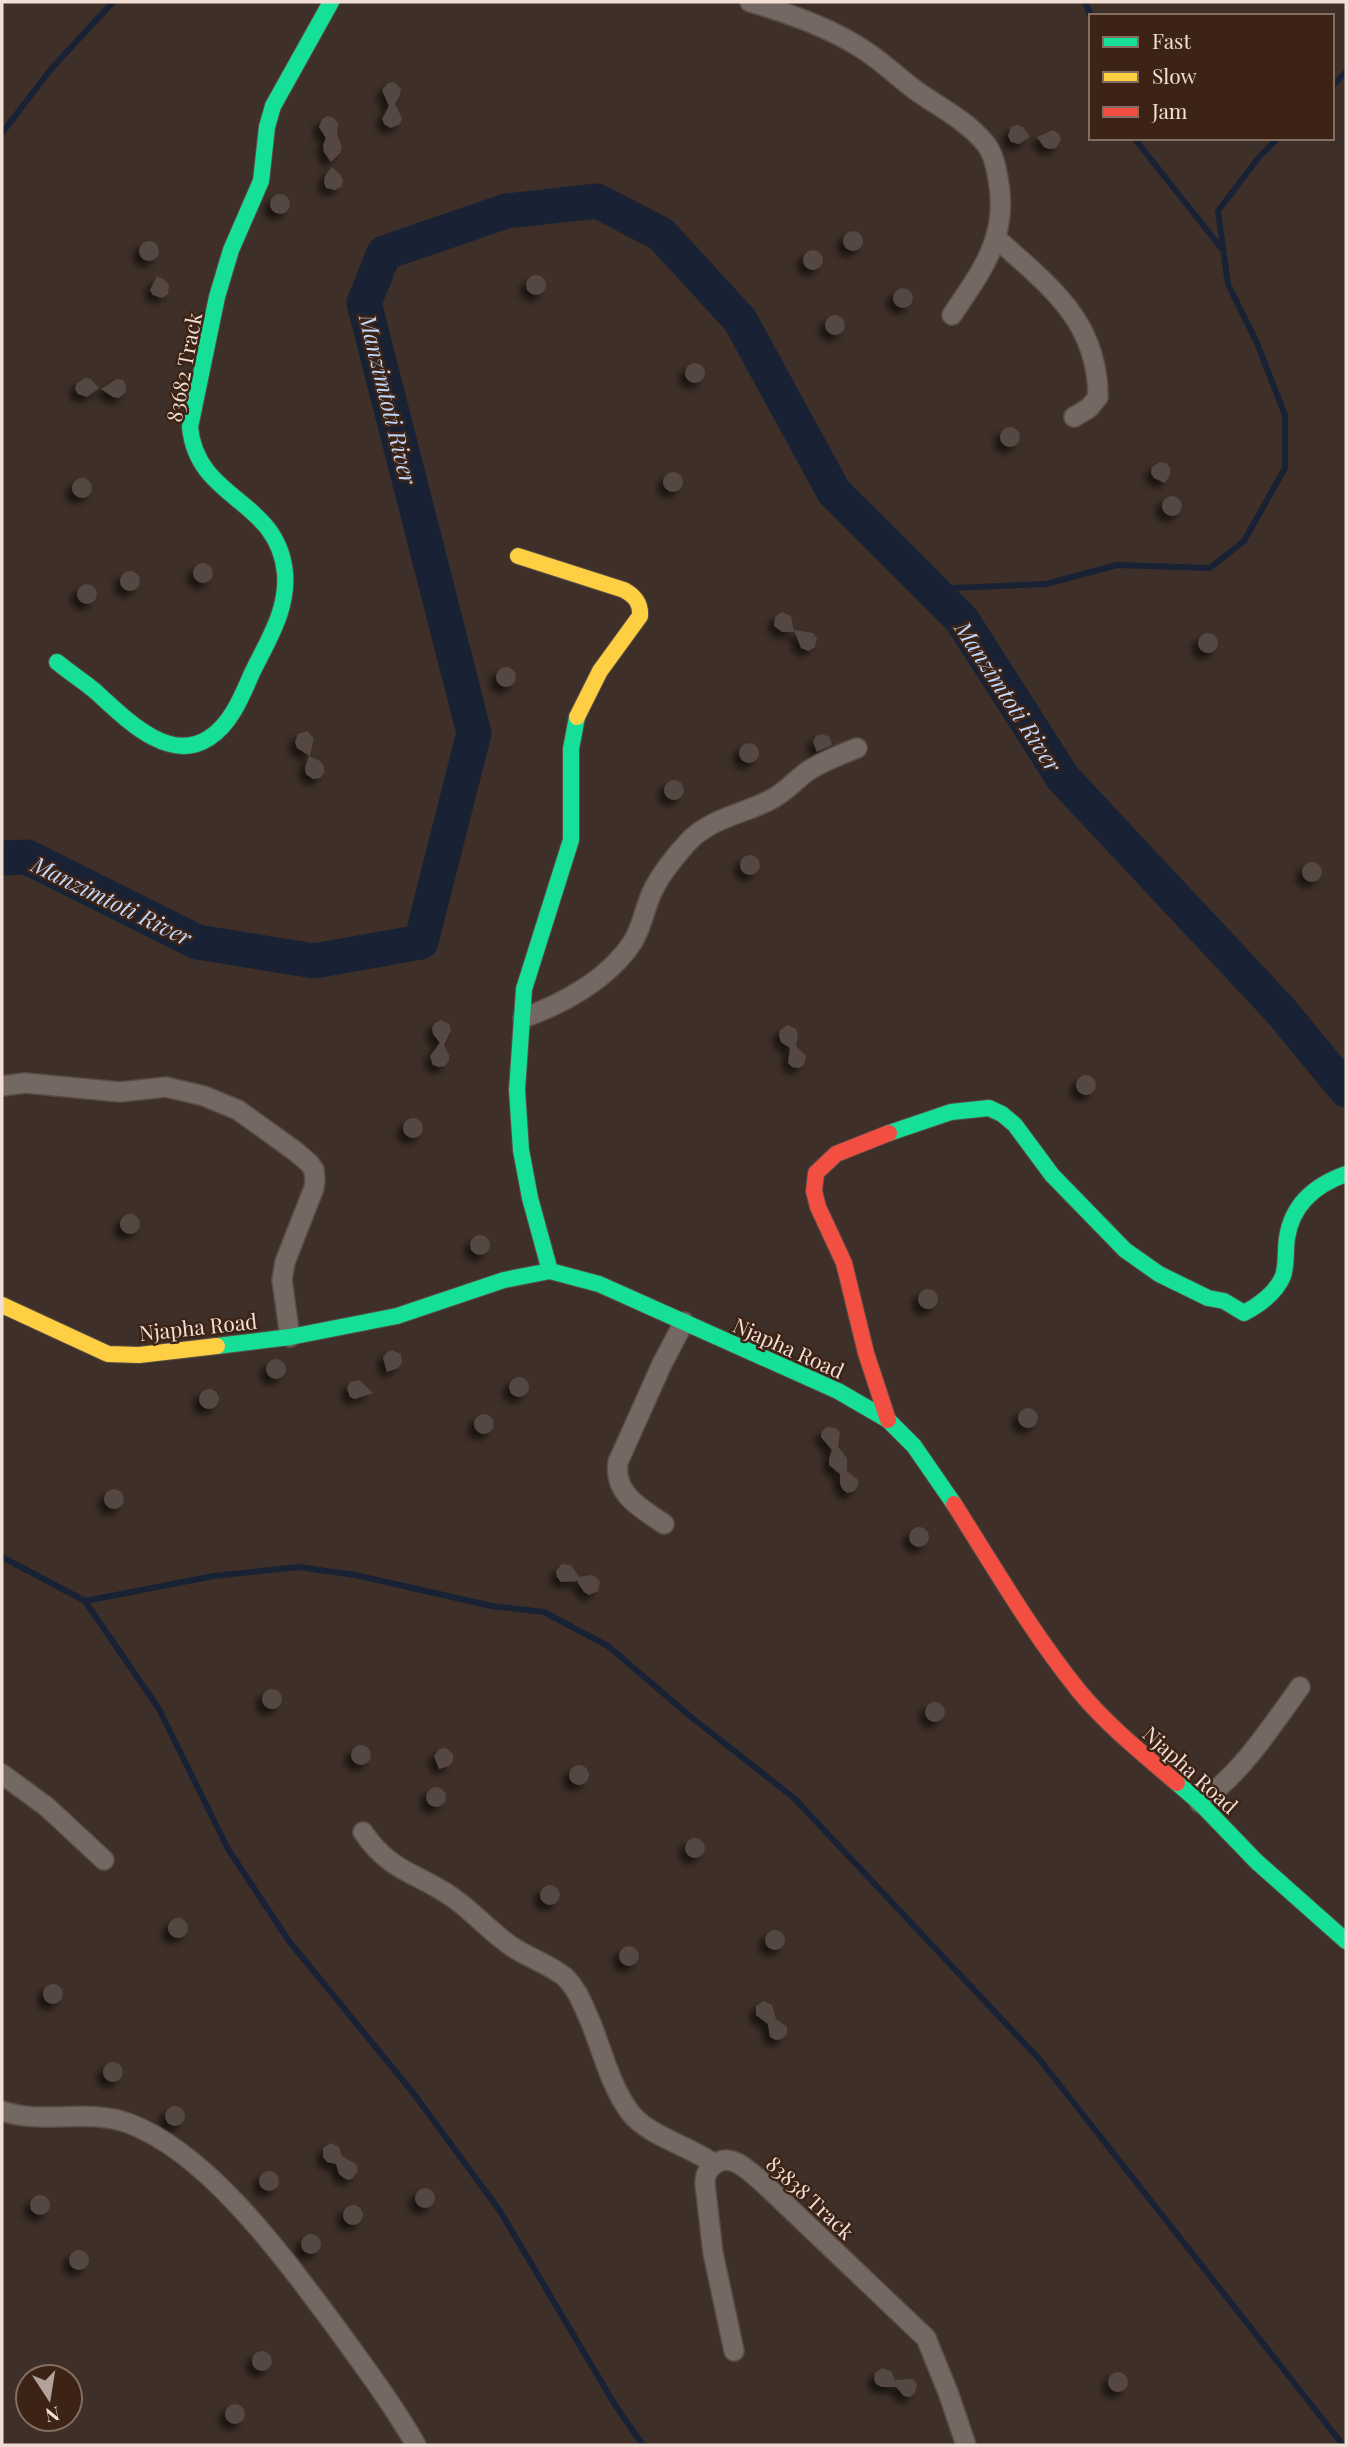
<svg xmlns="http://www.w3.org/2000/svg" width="1348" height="2447" viewBox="0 0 1348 2447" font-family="'Playfair Display',serif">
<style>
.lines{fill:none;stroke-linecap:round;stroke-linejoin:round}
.stream{stroke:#182234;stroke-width:6}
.river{stroke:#182234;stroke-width:35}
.building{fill:#544742;filter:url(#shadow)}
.street-casing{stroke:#594c45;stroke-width:22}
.fast-casing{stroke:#594c45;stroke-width:18}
.slow-casing{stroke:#594c45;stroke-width:18}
.jam-casing{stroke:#594c45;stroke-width:18}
.street{stroke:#746863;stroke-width:19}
.fast{stroke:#16e098;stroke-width:16}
.slow{stroke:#ffcf43;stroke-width:16}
.jam{stroke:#f24e42;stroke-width:16}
.labels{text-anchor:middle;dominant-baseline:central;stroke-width:5;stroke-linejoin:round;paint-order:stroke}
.street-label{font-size:21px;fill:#f1dfd6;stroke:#3c2315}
.water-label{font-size:23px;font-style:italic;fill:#c0d7fc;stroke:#3c2315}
</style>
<defs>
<filter id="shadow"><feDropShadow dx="-6" dy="6" stdDeviation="3.5" flood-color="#0009"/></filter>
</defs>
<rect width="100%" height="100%" fill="#3e3028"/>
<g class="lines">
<path class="stream" d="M1085,2L1091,16
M1332,86L1346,72
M2,133L51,69L113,2
M1134,138L1222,249
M931,589L1046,584L1117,565L1210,568L1244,541L1285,468V415L1257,343L1228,284L1218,211L1259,157L1278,138
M2,1557L85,1601L214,1576L298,1567L355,1575L492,1606L544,1612L608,1646L691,1717L794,1798L1040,2060L1343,2445
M85,1601L159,1709L228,1849L289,1941L414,2094L500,2211L615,2405L643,2445"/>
<path class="river" d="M2,858L27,857L197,942L314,961L421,942L474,733L364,303L384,253L506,211L597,201L661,234L740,320L834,492L962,620L1063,778L1281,1011L1346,1090"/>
</g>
<path class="building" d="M394,82L401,89L400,95L395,104L402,118L400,124L391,128L385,125L382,119L389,106L382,90L388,83Z
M328,116L334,118L338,123L337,134L342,147L340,153L331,162L324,152L323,145L326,138L319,127L322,119Z
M1017,125L1023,127L1030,137L1019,144L1011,142L1008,136L1011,127Z
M1053,130L1059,134L1061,140L1056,148L1050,149L1044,147L1037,137Z
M332,167L341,175L343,181L341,187L335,190L326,188L324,182L325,176Z
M270 204a10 10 0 1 1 20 0a10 10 0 1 1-20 0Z
M843 241a10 10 0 1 1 20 0a10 10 0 1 1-20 0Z
M139 251a10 10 0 1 1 20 0a10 10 0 1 1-20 0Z
M803 260a10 10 0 1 1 20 0a10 10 0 1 1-20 0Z
M526 285a10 10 0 1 1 20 0a10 10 0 1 1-20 0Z
M157,276L165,280L169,285L168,294L162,298L153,295L150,290Z
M893 298a10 10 0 1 1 20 0a10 10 0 1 1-20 0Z
M825 325a10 10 0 1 1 20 0a10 10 0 1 1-20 0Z
M685 373a10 10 0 1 1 20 0a10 10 0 1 1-20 0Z
M85,378L91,379L99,388L87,397L78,394L75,389L77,383Z
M117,379L123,380L126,385V392L119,398L113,397L101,389Z
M1000 437a10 10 0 1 1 20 0a10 10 0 1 1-20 0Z
M1160,462L1166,463L1170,468V475L1165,483L1154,478L1151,473L1152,467Z
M663 482a10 10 0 1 1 20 0a10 10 0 1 1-20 0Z
M72 488a10 10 0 1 1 20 0a10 10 0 1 1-20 0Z
M1162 506a10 10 0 1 1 20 0a10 10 0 1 1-20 0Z
M193 573a10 10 0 1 1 20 0a10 10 0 1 1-20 0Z
M120 581a10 10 0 1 1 20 0a10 10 0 1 1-20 0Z
M77 594a10 10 0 1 1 20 0a10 10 0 1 1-20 0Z
M782,612L791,616L794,632H782L774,626L775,617Z
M794,630L813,633L817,638L815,647L809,651L801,648Z
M1198 643a10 10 0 1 1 20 0a10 10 0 1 1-20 0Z
M496 677a10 10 0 1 1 20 0a10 10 0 1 1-20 0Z
M307,731L314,738L310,756L297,748L295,742L298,734Z
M822,734L830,737L832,745L817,752L813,742L816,736Z
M739 753a10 10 0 1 1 20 0a10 10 0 1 1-20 0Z
M309,756L320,761L324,766V773L320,778L313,779L306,774L305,768Z
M664 790a10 10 0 1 1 20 0a10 10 0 1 1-20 0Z
M740 865a10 10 0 1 1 20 0a10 10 0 1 1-20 0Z
M1302 872a10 10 0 1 1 20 0a10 10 0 1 1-20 0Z
M441,1020L449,1024L451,1030L444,1045L449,1055V1061L445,1066L439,1067L433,1065L430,1056L440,1043L433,1034L432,1028L435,1023Z
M788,1025L796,1029L798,1035L796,1046L806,1056L804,1065L799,1068L792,1067L788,1063L790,1048L781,1042L779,1036L780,1030Z
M1076 1085a10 10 0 1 1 20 0a10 10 0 1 1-20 0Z
M403 1128a10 10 0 1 1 20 0a10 10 0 1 1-20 0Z
M120 1224a10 10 0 1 1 20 0a10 10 0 1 1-20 0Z
M470 1245a10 10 0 1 1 20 0a10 10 0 1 1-20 0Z
M918 1299a10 10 0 1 1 20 0a10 10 0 1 1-20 0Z
M392,1350L401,1354L402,1363L398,1368L387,1372L383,1358L387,1352Z
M266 1369a10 10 0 1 1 20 0a10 10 0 1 1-20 0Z
M509 1387a10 10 0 1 1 20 0a10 10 0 1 1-20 0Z
M359,1380L373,1393L355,1399L350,1397L347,1388L350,1382Z
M199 1399a10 10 0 1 1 20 0a10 10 0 1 1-20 0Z
M1018 1418a10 10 0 1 1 20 0a10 10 0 1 1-20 0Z
M474 1424a10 10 0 1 1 20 0a10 10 0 1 1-20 0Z
M827,1427L836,1428L840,1433L838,1447L847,1458V1471L858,1480V1486L854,1491L848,1493L843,1490L840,1484V1474L829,1465V1459L832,1450L821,1437L822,1431Z
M104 1499a10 10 0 1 1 20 0a10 10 0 1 1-20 0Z
M909 1537a10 10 0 1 1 20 0a10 10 0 1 1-20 0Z
M562,1564L571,1565L579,1577L590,1575L596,1577L600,1582L598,1591L589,1595L584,1592L577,1581L561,1582L557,1577L556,1571Z
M262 1699a10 10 0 1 1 20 0a10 10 0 1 1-20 0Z
M925 1712a10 10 0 1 1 20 0a10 10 0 1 1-20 0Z
M351 1755a10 10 0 1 1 20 0a10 10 0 1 1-20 0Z
M446,1748L453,1754V1761L449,1766L439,1769L434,1756L439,1749Z
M569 1775a10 10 0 1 1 20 0a10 10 0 1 1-20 0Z
M426 1797a10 10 0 1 1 20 0a10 10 0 1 1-20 0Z
M685 1848a10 10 0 1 1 20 0a10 10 0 1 1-20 0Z
M540 1895a10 10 0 1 1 20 0a10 10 0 1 1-20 0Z
M168 1928a10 10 0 1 1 20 0a10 10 0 1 1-20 0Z
M765 1940a10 10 0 1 1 20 0a10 10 0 1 1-20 0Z
M619 1956a10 10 0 1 1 20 0a10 10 0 1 1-20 0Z
M43 1994a10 10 0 1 1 20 0a10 10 0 1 1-20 0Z
M764,2001L772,2005L776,2019L787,2027V2034L782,2039L776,2040L770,2037L768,2024L756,2015V2006Z
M103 2072a10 10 0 1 1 20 0a10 10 0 1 1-20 0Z
M165 2116a10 10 0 1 1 20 0a10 10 0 1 1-20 0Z
M331,2143L339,2147L342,2156L356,2164L358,2170L353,2178L349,2180L344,2178L339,2174L336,2164L327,2162L323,2157V2148Z
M259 2181a10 10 0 1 1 20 0a10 10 0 1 1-20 0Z
M415 2198a10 10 0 1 1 20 0a10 10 0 1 1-20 0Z
M30 2205a10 10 0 1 1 20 0a10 10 0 1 1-20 0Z
M343 2215a10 10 0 1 1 20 0a10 10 0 1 1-20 0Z
M301 2244a10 10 0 1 1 20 0a10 10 0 1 1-20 0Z
M69 2260a10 10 0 1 1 20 0a10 10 0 1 1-20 0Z
M252 2361a10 10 0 1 1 20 0a10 10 0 1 1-20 0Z
M882,2368L891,2371L895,2380L913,2379L917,2384L915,2393L910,2397L904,2396L896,2387H882L876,2384L874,2379L875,2373Z
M1108 2382a10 10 0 1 1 20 0a10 10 0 1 1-20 0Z
M225 2414a10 10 0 1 1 20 0a10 10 0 1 1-20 0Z"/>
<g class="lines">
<g class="street-casing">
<path id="street" d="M750,2C790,14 832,28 867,52C885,64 900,79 918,92C941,108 967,121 985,143C993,152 996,167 998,178C1009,236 983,269 952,315
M996,238C1048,285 1098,320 1098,397L1089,408L1074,417
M523,1018C563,1004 608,979 632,943C643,926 645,905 654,888C663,871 676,855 689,841C711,818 743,814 770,800C785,793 795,780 808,771C823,761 840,755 857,748
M2,1086L25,1083L120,1092L166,1087L204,1096L238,1110L295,1151L309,1163L314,1170L315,1179L314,1188L285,1262L282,1280L290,1337
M664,1524C641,1508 613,1494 618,1462L662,1364L684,1322
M2,1774L47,1807L104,1860
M1200,1803C1243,1771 1269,1730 1300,1687
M363,1832C391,1873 416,1872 452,1897C474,1912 491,1933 514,1948C530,1958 550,1965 565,1977C579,1991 583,2006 591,2023C602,2051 611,2086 629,2111C648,2137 689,2145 714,2164
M2,2111C43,2125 86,2108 128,2123C209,2153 284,2258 335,2326C363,2365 392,2403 416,2445
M734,2351L713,2253L705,2184C705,2175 707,2170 715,2164C731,2152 749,2171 761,2181L926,2338L948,2392L966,2445"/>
</g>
<g class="fast-casing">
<path id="fast" d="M57,662C69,672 83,681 95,691C123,716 168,765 209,738C231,724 242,696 252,673C268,640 288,610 285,573C278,498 197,501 190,427L217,297L231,250L261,181L267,127L273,106L331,2
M889,1133L951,1112L989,1108L1002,1114L1015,1125L1052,1175L1125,1250L1159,1274L1208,1298L1224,1301L1244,1313C1259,1305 1276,1293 1283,1276C1287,1264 1285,1251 1287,1238C1292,1204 1315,1185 1346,1174
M550,1271L530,1198L521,1150L517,1090L524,989L571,840V749L577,717
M217,1346L290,1337L397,1316L504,1280L550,1271L599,1284L838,1391L888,1420L914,1446L954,1504
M1177,1783L1200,1803L1257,1862L1346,1941"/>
</g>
<g class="slow-casing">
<path id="slow" d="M518,556L624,590C635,596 641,603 640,616L600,671L577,717
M2,1305L108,1354L139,1355L217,1346"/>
</g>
<g class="jam-casing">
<path id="jam" d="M888,1420L866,1353L844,1263L818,1207L814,1191L816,1173L836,1154L889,1133
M954,1504C994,1567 1032,1633 1079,1691C1107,1725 1143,1754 1177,1783"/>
</g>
<use href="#street" class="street"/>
<use href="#fast" class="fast"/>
<use href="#slow" class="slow"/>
<use href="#jam" class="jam"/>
</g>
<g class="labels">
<g class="street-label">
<text transform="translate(183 367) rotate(-79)">83682 Track</text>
<text transform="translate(198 1326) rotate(-6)">Njapha Road</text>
<text transform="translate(789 1347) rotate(24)">Njapha Road</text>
<text transform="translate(1191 1769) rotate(42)">Njapha Road</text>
<text transform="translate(811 2197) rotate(43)">83838 Track</text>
</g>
<g class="water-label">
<text transform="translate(389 399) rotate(76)">Manzimtoti River</text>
<text transform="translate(1009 696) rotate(57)">Manzimtoti River</text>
<text transform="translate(112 900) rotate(26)">Manzimtoti River</text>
</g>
</g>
<rect width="1348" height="2447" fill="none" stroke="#f1dfd6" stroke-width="7"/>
<rect x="1089" y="14" width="245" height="126" fill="#3c2315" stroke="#846e62" stroke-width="2"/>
<rect x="1103" y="37" width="35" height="10" fill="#16e098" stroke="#846e62" stroke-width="2"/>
<text x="1152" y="49" font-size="21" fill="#f1dfd6">Fast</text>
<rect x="1103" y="72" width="35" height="10" fill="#ffcf43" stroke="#846e62" stroke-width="2"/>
<text x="1152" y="84" font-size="21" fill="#f1dfd6">Slow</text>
<rect x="1103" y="107" width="35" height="10" fill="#f24e42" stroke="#846e62" stroke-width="2"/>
<text x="1152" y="119" font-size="21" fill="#f1dfd6">Jam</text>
<g transform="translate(49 2398) rotate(168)"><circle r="33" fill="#3c2315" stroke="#846e62" stroke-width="2"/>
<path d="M0-5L12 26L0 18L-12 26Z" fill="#b2a299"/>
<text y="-10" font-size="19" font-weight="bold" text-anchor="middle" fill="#f1dfd6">N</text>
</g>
</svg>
